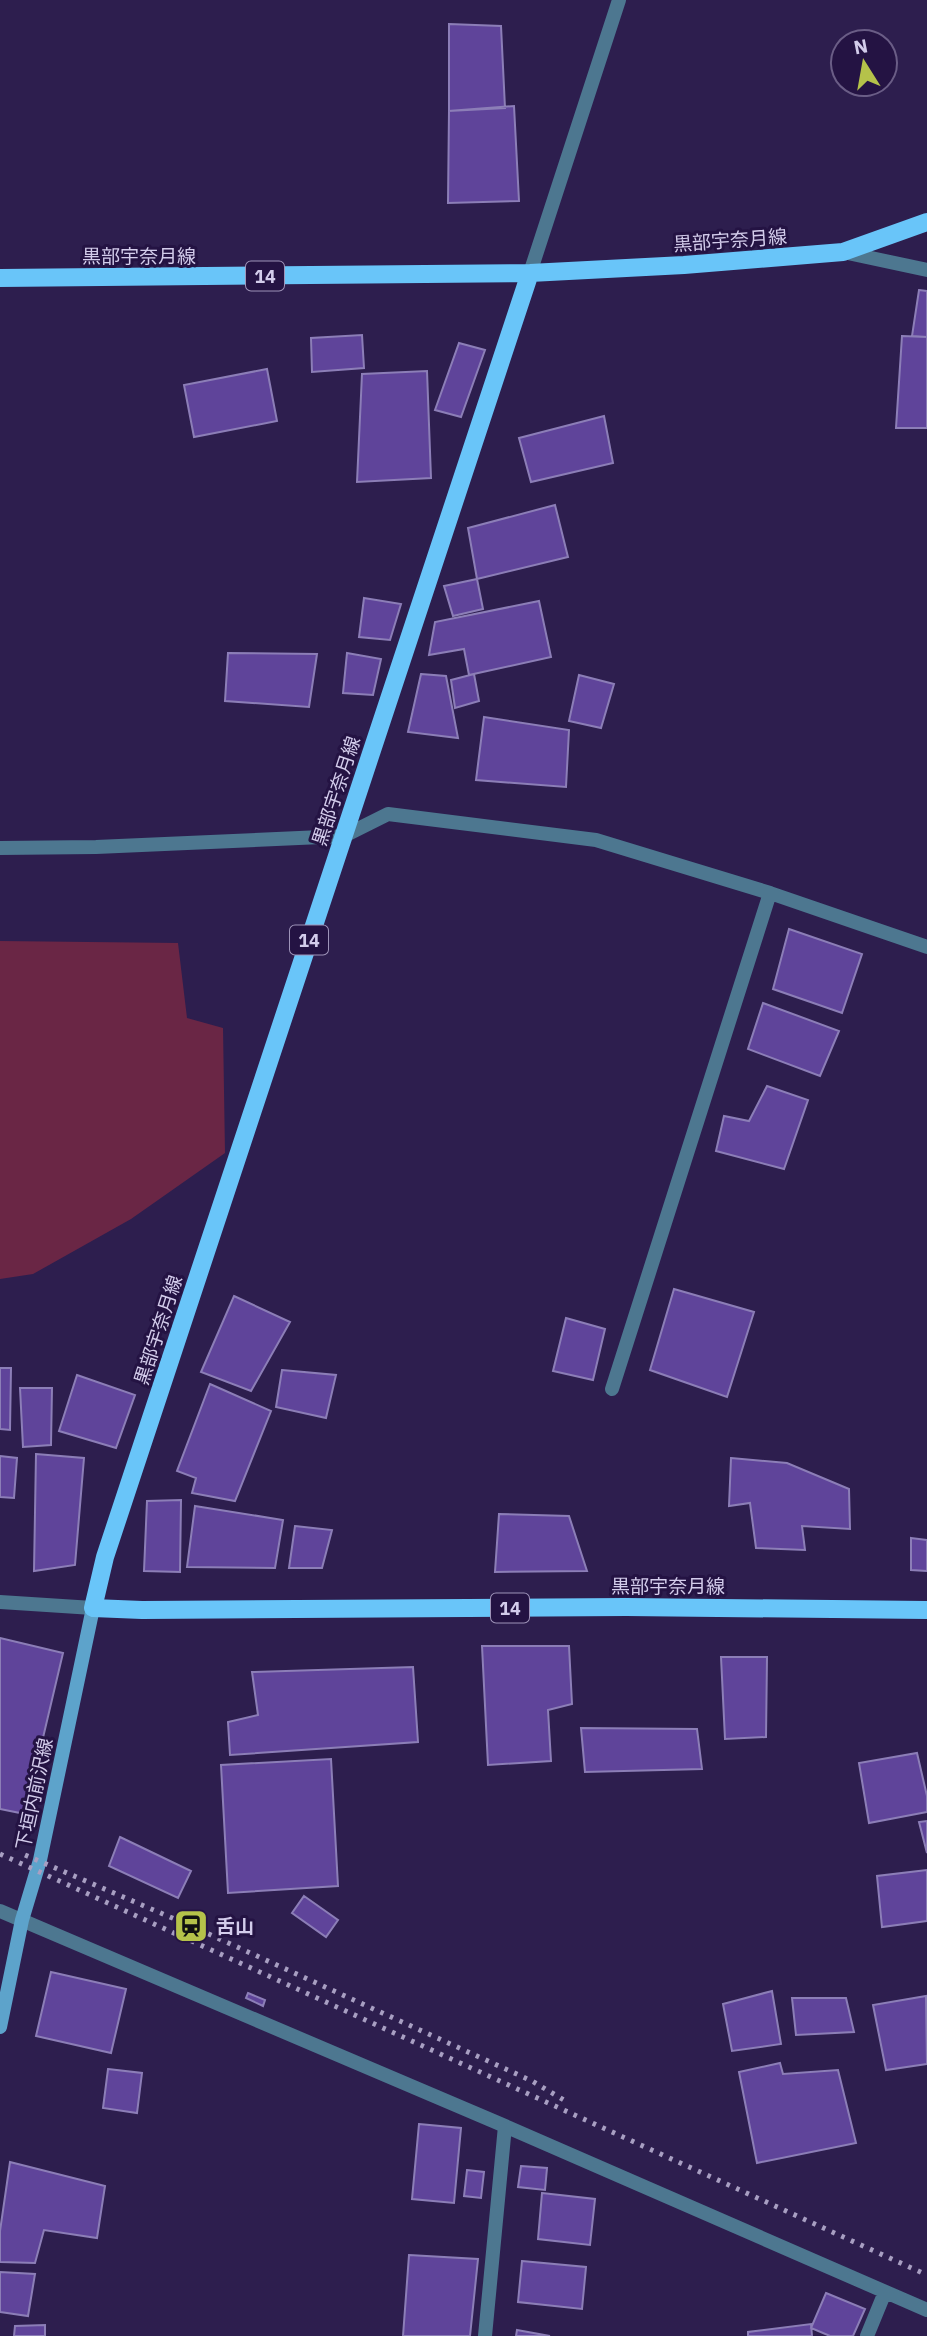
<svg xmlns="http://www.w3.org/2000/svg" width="927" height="2336" viewBox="0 0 927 2336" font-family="'IBM Plex Sans','Noto Sans JP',sans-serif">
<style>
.green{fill:#6a2645}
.building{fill:#5f449a;stroke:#8c7eb7;stroke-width:2}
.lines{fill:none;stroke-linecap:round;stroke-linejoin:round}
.minor{stroke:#4d7790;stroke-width:14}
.tertiary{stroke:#4d7790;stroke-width:14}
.secondary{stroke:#5da3cb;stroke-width:14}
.primary{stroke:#69c5f9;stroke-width:18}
.rail{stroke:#a89fc2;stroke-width:5;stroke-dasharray:3.5 7;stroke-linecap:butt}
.labels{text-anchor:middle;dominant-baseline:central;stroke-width:6;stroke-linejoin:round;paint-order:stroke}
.shield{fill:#241343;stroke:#9e94b9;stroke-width:2}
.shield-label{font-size:18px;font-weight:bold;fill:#d3cceb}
.street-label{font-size:19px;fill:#d3cceb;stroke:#241343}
.poi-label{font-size:19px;font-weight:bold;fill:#d3cceb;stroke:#241343;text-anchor:start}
</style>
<rect width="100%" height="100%" fill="#2d1e4e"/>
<path class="green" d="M0,941L178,943L187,1018L223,1028L225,1153L131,1219L33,1274L0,1279Z"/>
<path class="building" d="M449,24L501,26L505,108L449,111Z
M514,106L519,201L448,203L449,111Z
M919,290L927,291V337L912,336Z
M362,335L364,368L312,372L311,338Z
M902,336L927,337V428H896Z
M459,343L485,350L461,417L435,410Z
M267,369L277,421L194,437L184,385Z
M427,371L431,478L357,482L362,374Z
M604,416L613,463L531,482L519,438Z
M555,505L568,557L477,579L468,528Z
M477,579L483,609L453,616L444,586Z
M364,598L401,604L390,640L359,637Z
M539,601L551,657L469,675L464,649L429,655L435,622Z
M228,653L317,654L309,707L225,701Z
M347,653L381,659L373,695L343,693Z
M421,674L446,676L458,738L408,732Z
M474,674L479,701L455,708L451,680Z
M579,675L614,684L601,728L569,721Z
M484,717L569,730L566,787L476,780Z
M789,929L862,954L842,1013L773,989Z
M763,1003L839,1031L820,1076L748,1049Z
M767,1086L808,1100L784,1169L716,1151L724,1116L749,1121Z
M674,1289L754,1312L727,1397L650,1370Z
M234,1296L290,1322L251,1391L201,1372Z
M566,1318L605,1329L593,1380L553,1371Z
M0,1368H11L10,1430L0,1429Z
M282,1370L336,1375L326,1418L276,1407Z
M77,1375L135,1395L116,1448L59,1431Z
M210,1384L271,1411L235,1501L192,1493L196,1478L177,1471Z
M20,1388H52L51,1445L23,1447Z
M36,1454L84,1458L75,1565L34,1571Z
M0,1456L17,1458L14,1498L0,1497Z
M731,1458L787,1463L849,1489L850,1529L802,1526L805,1550L756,1548L750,1503L729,1506Z
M181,1500L180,1572L144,1571L147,1501Z
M195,1506L283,1520L275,1568L187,1567Z
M499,1514L569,1516L587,1571L495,1572Z
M295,1526L332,1530L322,1568H289Z
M911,1538L927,1540V1571L911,1570Z
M0,1638L63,1653L25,1814L0,1809Z
M482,1646H569L572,1704L548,1710L551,1761L488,1765Z
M721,1657H767L766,1737L725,1739Z
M413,1667L418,1742L230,1755L228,1722L258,1715L252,1672Z
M581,1728L697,1729L702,1769L585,1772Z
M917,1753L927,1796V1812L869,1823L859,1763Z
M331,1759L338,1886L228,1893L221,1765Z
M927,1821V1853L919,1822Z
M120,1837L191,1871L178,1898L109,1866Z
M927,1870V1921L882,1927L877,1876Z
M304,1896L338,1920L326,1937L292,1913Z
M51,1972L126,1989L111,2053L36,2036Z
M772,1991L781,2044L732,2051L723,2004Z
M248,1993L265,2000L263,2006L246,1998Z
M926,1996L927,2064L886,2070L873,2005Z
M792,1998H846L854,2032L796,2035Z
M780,2063L783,2074L838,2070L856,2143L757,2163L739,2072Z
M108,2069L142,2073L137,2113L103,2108Z
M419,2124L461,2128L454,2203L412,2199Z
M10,2162L105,2186L97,2238L44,2230L35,2263L0,2262V2231Z
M521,2166L547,2168L545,2190L518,2187Z
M467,2170L484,2172L481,2198L464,2196Z
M542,2193L595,2199L590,2245L538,2239Z
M409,2255L478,2259L470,2336H403Z
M522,2261L586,2267L582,2309L518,2302Z
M0,2272L35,2274L28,2316L0,2312Z
M826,2293L865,2309L853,2336H830L811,2328Z
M811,2324L812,2336H748V2332Z
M45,2325V2336H14L15,2326Z
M517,2330L550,2336H516Z"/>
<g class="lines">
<path class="minor" d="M843,252L927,270
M530,273L619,0
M0,848L96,847L344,836L388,814L596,840L770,893L927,947
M612,1389L770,893
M0,1911L505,2126L927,2310
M485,2336L505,2126
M867,2336L885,2292"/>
<path class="tertiary" d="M0,1602L93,1608"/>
<path class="secondary" d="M0,2027L22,1920L40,1860L93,1608"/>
<path class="primary" d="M530,273L105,1557L93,1608L142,1610L626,1607L927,1610
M0,278L530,273L684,265L843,252L927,222"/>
<path class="rail" d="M0,1854L927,2275
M25,1855L191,1926L532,2081L569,2103"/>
</g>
<defs>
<g id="station-square" transform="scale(1.75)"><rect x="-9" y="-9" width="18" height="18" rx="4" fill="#b5c24a" stroke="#241343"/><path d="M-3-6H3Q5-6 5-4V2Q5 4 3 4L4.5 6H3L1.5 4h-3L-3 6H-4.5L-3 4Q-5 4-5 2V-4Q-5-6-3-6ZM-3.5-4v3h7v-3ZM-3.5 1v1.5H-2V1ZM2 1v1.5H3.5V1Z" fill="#111"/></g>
</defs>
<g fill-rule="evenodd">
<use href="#station-square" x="191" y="1926"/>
</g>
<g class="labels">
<g class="shield">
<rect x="246" y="261.5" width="38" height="29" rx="5"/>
<rect x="290" y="925.5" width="38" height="29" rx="5"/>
<rect x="491" y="1593.5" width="38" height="29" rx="5"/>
</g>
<g class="shield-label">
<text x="265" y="276">14</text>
<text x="309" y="940">14</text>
<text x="510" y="1608">14</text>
</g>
<g class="street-label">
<text transform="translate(730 240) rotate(-4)">黒部宇奈月線</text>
<text x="139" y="256">黒部宇奈月線</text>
<text transform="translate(336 791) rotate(-72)">黒部宇奈月線</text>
<text transform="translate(158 1330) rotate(-72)">黒部宇奈月線</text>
<text x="668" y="1586">黒部宇奈月線</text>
<text transform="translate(34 1794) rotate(-78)">下垣内前沢線</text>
</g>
<g class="poi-label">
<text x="216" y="1926">舌山</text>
</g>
</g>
<g transform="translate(864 63) rotate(349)"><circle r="33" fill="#241343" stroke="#6a5d86" stroke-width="2"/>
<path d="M0-5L12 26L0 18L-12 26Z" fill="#b5c24a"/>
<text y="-10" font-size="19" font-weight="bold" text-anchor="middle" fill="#d3cceb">N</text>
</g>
</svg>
